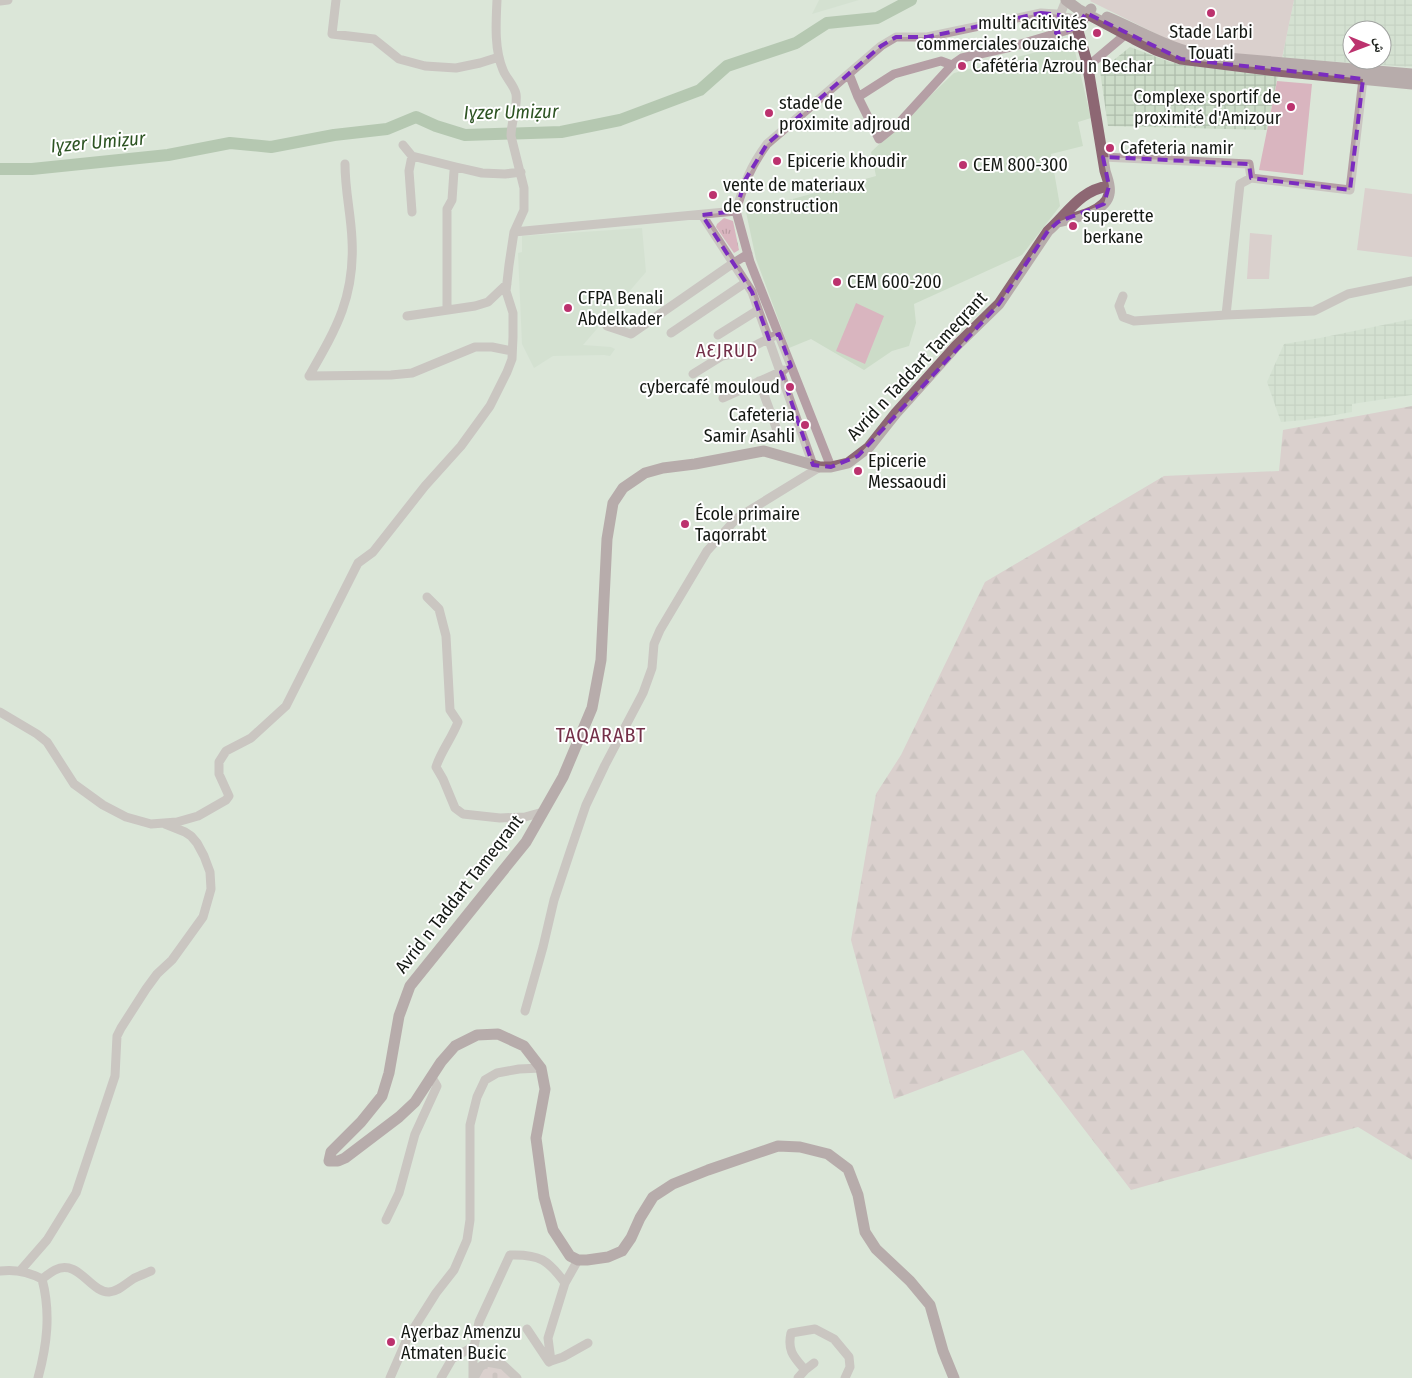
<svg xmlns="http://www.w3.org/2000/svg" width="1412" height="1378" viewBox="0 0 1412 1378" font-family="'Fira Sans Condensed','Noto Naskh Arabic',sans-serif">
<style>
.built{fill:#ccdcc8}
.industrial{fill:url(#industrial-grid);fill-rule:evenodd}
.grass{fill:url(#grass-tufts)}
.forest{fill:url(#forest-firs)}
.cemetery{fill:url(#cemetery-stones)}
.pitch{fill:#d9b5bf}
.lines{fill:none;stroke-linecap:round;stroke-linejoin:round}
.river{stroke:#88a481;stroke-width:12}
.minor{stroke:#b59fa5;stroke-width:9}
.major{stroke:#8d6773;stroke-width:11}
.marked{fill:none;stroke:#7b2cbf;stroke-width:4;stroke-dasharray:10 6;stroke-linejoin:round}
.poi-dot{fill:#bc326e;stroke:#fff;stroke-width:2}
.labels{text-anchor:middle;dominant-baseline:central;stroke-width:4;stroke-linejoin:round;paint-order:stroke}
.poi-label{font-size:18px;fill:#141813;stroke:#fff;text-anchor:start}
.street-label{font-size:18px;fill:#141813;stroke:#fff}
.water-label{font-size:19px;font-style:italic;fill:#2d5423;stroke:#fff}
.neighbourhood-label{font-size:19px;letter-spacing:1px;fill:#732f48;stroke:#fff}
.quarter-label{font-size:20px;letter-spacing:1px;fill:#732f48;stroke:#fff}
</style>
<defs>
<pattern id="industrial-grid" width="8" height="8" patternUnits="userSpaceOnUse" patternTransform="scale(1.25)"><rect width="8" height="8" fill="#ccdcc8"/><path d="M0 4h8M4 0v8" fill="none" stroke="#aebcab"/></pattern>
<pattern id="grass-tufts" width="24" height="20" patternUnits="userSpaceOnUse" patternTransform="scale(1.25)"><rect width="24" height="20" fill="#d9b5bf"/><path d="M3 7l-1-3M5 7V3M7 7l1-3M15 17l-1-3M17 17v-4M19 17l1-3" fill="none" stroke="#b99ba3"/></pattern>
<pattern id="forest-firs" width="22" height="20" patternUnits="userSpaceOnUse" patternTransform="scale(1.25)"><rect width="22" height="20" fill="#d9b5bf"/><path d="M5 1l3.5 6h-7zM16 11l3.5 6h-7z" fill="#b99ba3"/></pattern>
<pattern id="cemetery-stones" width="16" height="16" patternUnits="userSpaceOnUse" patternTransform="scale(1.25)"><rect width="16" height="16" fill="#d9b5bf"/><path d="M2 7V4a2 2 0 0 1 4 0v3zM10 15v-3a2 2 0 0 1 4 0v3z" fill="#b99ba3"/></pattern>
</defs>
<rect width="100%" height="100%" fill="#dbe6d8"/>
<path class="built" d="M819,0H859L812,14Z
M1073,43L1091,118L1078,122L1083,146L1051,154L1060,206L1022,255L914,304L916,323L909,346L892,351L864,370L811,339L789,348L756,259L746,212L876,176L871,152L954,73Z
M642,228L646,272L583,345L611,347L615,349L610,356L604,355L553,356L534,368L522,344L518,253L522,252V236Z"/>
<path class="industrial" d="M1294,0H1412V67L1282,58ZM1352,30H1382V60H1352Z
M1130,47L1170,62L1278,75L1267,130L1108,126L1100,71Z
M1412,319V395L1352,404V412L1304,420L1281,422L1267,382L1284,344L1320,338Z"/>
<path class="grass" d="M724,218L733,221L739,250L734,253L716,227L717,224Z"/>
<path class="forest" d="M1412,406V1160L1358,1127L1131,1190L1023,1050L894,1099L851,940L876,794L901,755L985,582L1164,476L1279,471L1283,430Z"/>
<path class="cemetery" d="M488,1366L502,1369L511,1378H478L483,1370Z"/>
<path class="pitch" d="M1091,0H1294L1282,58L1204,52L1177,44L1090,1Z
M1277,81L1312,84L1303,175L1259,170Z
M1365,188L1412,194V257L1357,250Z
M1250,233L1272,235L1269,279H1247Z
M856,303L884,316L865,364L836,351Z"/>
<g class="lines">
<path class="river" d="M0,169H32L168,155L230,143L271,147L334,135L387,129L416,117L436,126L465,135L561,132L620,120L700,90L727,66L796,43L827,23L877,18L911,0"/>
<path class="minor" d="M336,0L332,34L374,39L399,59L425,66L456,68L480,63L499,57
M0,1L8,0
M1058,33L1060,15L1066,0
M1087,67L1126,34
M849,74L858,97L879,139L900,122L952,65L962,58L1011,47L1078,27
M858,97L894,74L941,61L952,65
M403,145L412,156L456,167L482,173L505,174L521,172
M412,156L409,171L412,212
M1103,157L1249,164L1251,178
M345,164C345,191 351,214 352,240C355,297 336,329 309,376L391,375L412,373L475,347H492L512,351
M736,211C744,184 750,167 767,144L881,46L896,37H927L1041,13L1056,14L1081,21
M736,211L750,262L831,467
M702,215L752,292L813,465
M514,232L736,211
M1123,296L1119,306L1123,317L1134,321L1226,315L1314,311L1348,294L1412,281
M447,310V209L452,200L454,171L456,167
M1226,315L1240,184L1251,178L1350,190L1363,79
M407,316L475,306L488,302L507,284
M607,326L631,334L732,264L748,254
M671,333L745,283
M718,335L758,310
M693,374L722,356L742,352L774,336
M759,381L778,433
M723,398L784,370
M427,597L439,609L446,636L450,710L458,722C452,738 441,751 436,767L443,779L455,808L463,814L500,818L525,817L543,812
M0,712L37,734L47,742L74,784L103,805L126,817L151,824L177,822L198,816L226,800L229,796L219,774V762L226,751L251,738L286,706L358,563L373,552L425,486L461,446L490,406L507,372L512,359L513,337V313L506,291L509,265L514,232L524,210V188L511,136C511,121 518,108 516,94C514,85 506,78 503,70C494,49 496,22 497,0
M525,1011L543,947L554,900L571,849L586,805L605,765L643,693L652,668L654,644L660,630L707,551L737,518L820,467
M386,1220L399,1193L415,1134L437,1086L431,1076
M578,1260L565,1283L548,1338L551,1361L563,1357L588,1343
M0,1271C15,1269 29,1272 42,1279C51,1313 47,1345 38,1378
M20,1271L47,1240L76,1193L115,1076L117,1036L121,1028L146,989L157,974L172,960L203,917L211,889L210,872L204,856L197,843L191,836L185,832L165,824
M42,1279C46,1276 51,1272 55,1270C78,1258 91,1293 109,1292C119,1291 125,1284 133,1279C138,1276 145,1274 151,1271
M527,1329L549,1362L551,1361
M805,1370C794,1357 787,1351 791,1333L815,1329L834,1339L849,1357L850,1367L845,1378
M390,1378L407,1339L436,1293L454,1270L467,1240L470,1220V1125L477,1097L485,1080L497,1073L519,1069L541,1068
M441,1378L452,1359L474,1346
M473,1378V1352L479,1322L510,1255C540,1254 548,1260 565,1283
M474,1378L480,1367L487,1362L503,1365L517,1378
M798,1378L805,1370L814,1363"/>
<path class="major" d="M1066,0L1078,9L1134,39L1156,50L1181,59L1277,71L1412,84
M1107,17C1141,31 1172,51 1209,56
M1227,58L1412,74
M1058,222C1073,218 1106,212 1109,194C1111,186 1107,178 1105,171L1087,62L1078,31L1079,24L1091,9
M954,1378L943,1351L930,1305L910,1281L876,1249L865,1232L858,1195L848,1169L828,1154L800,1147L778,1146L708,1170L673,1184L653,1197L640,1218L631,1238L622,1251L608,1257L587,1260H578L570,1256L553,1230L544,1197L536,1138L545,1089L541,1068L524,1046L498,1034L477,1035L455,1046L441,1062L415,1102L399,1117L345,1158L338,1161H329L331,1152L361,1122L382,1096L389,1073L399,1016L410,986L526,842L563,777L592,708L601,660L607,539L613,503L623,488L645,473L663,468L695,464L764,451L820,467H831L848,463L869,447L896,413L956,346L999,304L1048,231C1068,213 1080,190 1109,186"/>
</g>
<path d="M0 0H1412V1378H0ZM1041,13L1060,15L1056,33L1076,28L1086,13L1181,59L1363,79L1350,190L1251,178L1249,164L1103,157L1109,186L1104,204L1058,222L1048,231L999,304L858,456L831,467L813,465L781,372L791,366L779,334L769,339L752,292L702,215L736,211L745,180L767,144L881,46L896,37H927Z" fill="#dbe6d8" fill-opacity=".55" fill-rule="evenodd"/>
<path class="marked" d="M1041,13L1060,15L1056,33L1076,28L1086,13L1181,59L1363,79L1350,190L1251,178L1249,164L1103,157L1109,186L1104,204L1058,222L1048,231L999,304L858,456L831,467L813,465L781,372L791,366L779,334L769,339L752,292L702,215L736,211L745,180L767,144L881,46L896,37H927Z"/>
<g class="poi-dot">
<circle cx="1211" cy="13" r="5"/>
<circle cx="1097" cy="33" r="5"/>
<circle cx="962" cy="66" r="5"/>
<circle cx="1291" cy="107" r="5"/>
<circle cx="769" cy="113" r="5"/>
<circle cx="1110" cy="148" r="5"/>
<circle cx="777" cy="161" r="5"/>
<circle cx="963" cy="165" r="5"/>
<circle cx="713" cy="195" r="5"/>
<circle cx="1073" cy="226" r="5"/>
<circle cx="837" cy="282" r="5"/>
<circle cx="568" cy="308" r="5"/>
<circle cx="790" cy="387" r="5"/>
<circle cx="805" cy="425" r="5"/>
<circle cx="858" cy="471" r="5"/>
<circle cx="685" cy="524" r="5"/>
<circle cx="391" cy="1342" r="5"/>
</g>
<g class="labels">
<g class="poi-label">
<text x="1087" y="23" text-anchor="end">multi acitivités<tspan x="1087" dy="21">commerciales ouzaiche</tspan></text>
<text x="1211" y="32" text-anchor="middle">Stade Larbi<tspan x="1211" dy="21">Touati</tspan></text>
<text x="972" y="66">Cafétéria Azrou n Bechar</text>
<text x="1281" y="97" text-anchor="end">Complexe sportif de<tspan x="1281" dy="21">proximité d'Amizour</tspan></text>
<text x="779" y="103">stade de<tspan x="779" dy="21">proximite adjroud</tspan></text>
<text x="1120" y="148">Cafeteria namir</text>
<text x="787" y="161">Epicerie khoudir</text>
<text x="973" y="165">CEM 800-300</text>
<text x="723" y="185">vente de materiaux<tspan x="723" dy="21">de construction</tspan></text>
<text x="1083" y="216">superette<tspan x="1083" dy="21">berkane</tspan></text>
<text x="847" y="282">CEM 600-200</text>
<text x="578" y="298">CFPA Benali<tspan x="578" dy="21">Abdelkader</tspan></text>
<text x="780" y="387" text-anchor="end">cybercafé mouloud</text>
<text x="795" y="415" text-anchor="end">Cafeteria<tspan x="795" dy="21">Samir Asahli</tspan></text>
<text x="868" y="461">Epicerie<tspan x="868" dy="21">Messaoudi</tspan></text>
<text x="695" y="514">École primaire<tspan x="695" dy="21">Taqorrabt</tspan></text>
<text x="401" y="1332">Aɣerbaz Amenzu<tspan x="401" dy="21">Atmaten Buɛic</tspan></text>
</g>
<g class="street-label">
<text transform="translate(917 366) rotate(-47)">Avrid n Taddart Tameqrant</text>
<text transform="translate(459 894) rotate(-52)">Avrid n Taddart Tameqrant</text>
</g>
<g class="water-label">
<text transform="translate(511 112) rotate(-1)">Iɣzer Umiẓur</text>
<text transform="translate(98 142) rotate(-5)">Iɣzer Umiẓur</text>
</g>
<g class="neighbourhood-label">
<text x="727" y="350">AƐJRUḌ</text>
</g>
<g class="quarter-label">
<text x="601" y="735">TAQARABT</text>
</g>
</g>
<g transform="translate(1367 45) rotate(91)"><circle r="24" fill="#ffffff" stroke="#a1a3a1"/>
<path d="M0-4L9 19L0 12L-9 19Z" fill="#bc326e"/>
<text y="-8" font-size="14" font-weight="bold" text-anchor="middle" fill="#141813">ش</text>
</g>
</svg>
